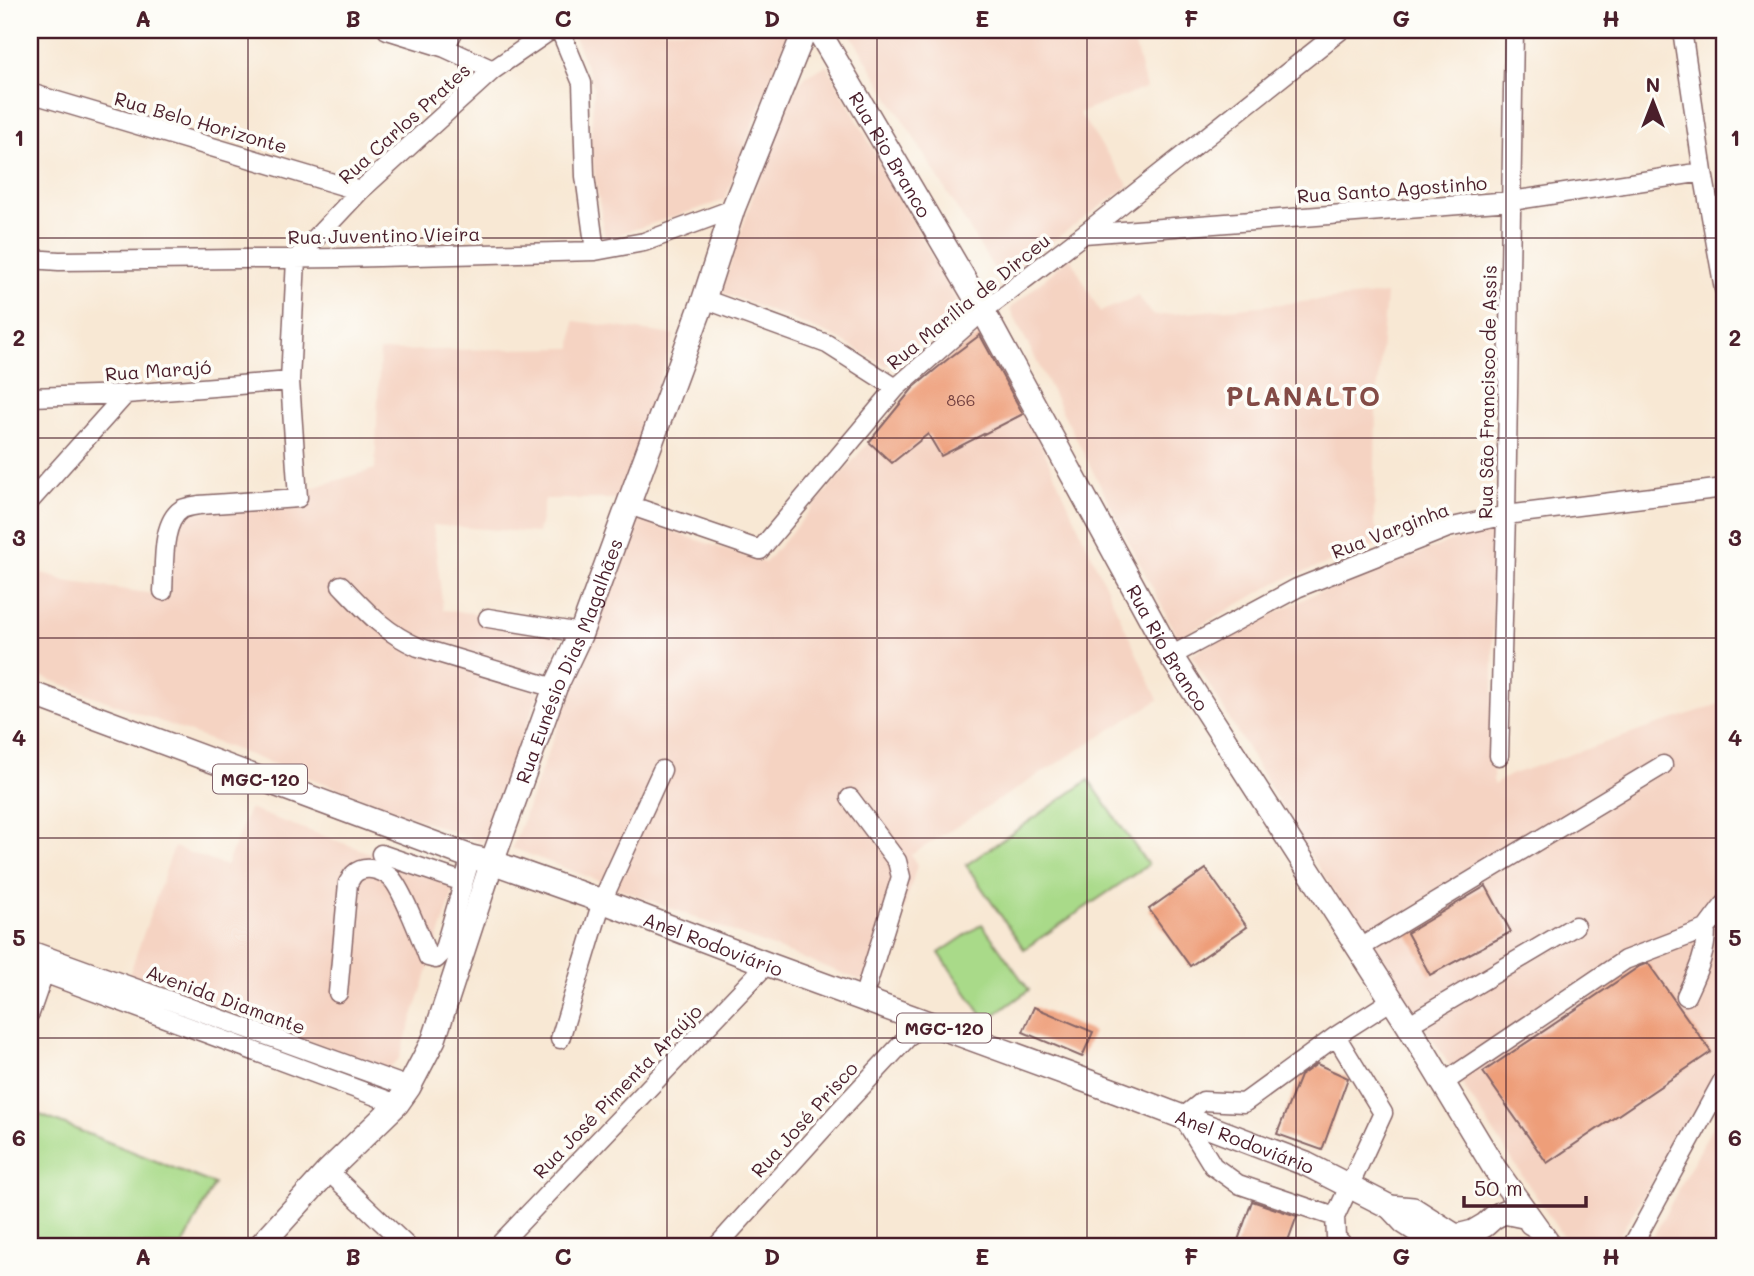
<svg xmlns="http://www.w3.org/2000/svg" width="1754" height="1276" viewBox="0 0 1754 1276" font-family="Mali,sans-serif">
<style>
.built{fill:#f5d3c2}
.green{fill:#a9da89;stroke:#7a7c5a;stroke-width:2}
.building{fill:#ee9e79}
.lines{fill:none;stroke-linecap:round;stroke-linejoin:round}
.minor-casing{stroke:#876566;stroke-width:21}
.major-casing{stroke:#876566;stroke-width:26}
.minor{stroke:#fff;stroke-width:18}
.major{stroke:#fff;stroke-width:23}
.grid{fill:none;stroke:#4a1f2b;stroke-width:2;stroke-opacity:0.55}
.labels{text-anchor:middle;dominant-baseline:central;stroke-width:7;stroke-linejoin:round;paint-order:stroke}
.number-label{font-size:16px;fill:#733f3e}
.shield{fill:#fdfcf7;stroke:#806168;stroke-width:2}
.shield-label{font-size:18px;font-weight:bold;fill:#4a1f2b}
.street-label{font-size:19px;fill:#4a1f2b;stroke:#fdfcf7}
.district-label{font-size:26px;font-weight:bold;letter-spacing:2px;fill:#834b46;stroke:#fdfcf7}
.neatline{fill:none;stroke:#4a1f2b;stroke-width:2.5}
.grid-label{font-size:23px;text-anchor:middle;font-weight:bold;fill:#4a1f2b}
</style>
<rect width="100%" height="100%" fill="#fdfcf7"/>
<filter id="ink" filterUnits="userSpaceOnUse"><feTurbulence type="fractalNoise" baseFrequency=".0143" numOctaves="2"/><feDisplacementMap in="SourceGraphic" scale="14" xChannelSelector="R" yChannelSelector="G"/><feConvolveMatrix kernelMatrix="1 2 1 2 8 2 1 2 1" color-interpolation-filters="sRGB"/></filter>
<filter id="wash" filterUnits="userSpaceOnUse"><feTurbulence type="fractalNoise" baseFrequency=".00686" numOctaves="4" result="noise"/><feDisplacementMap in="SourceGraphic" scale="28" xChannelSelector="R" yChannelSelector="G"/><feGaussianBlur stdDeviation="1.57" result="paint"/><feColorMatrix in="noise" values="0 0 0 0 0 0 0 0 0 0 0 0 0 0 0 0 0 1.4 0 .05"/><feComposite in="paint" operator="in"/></filter>
<g filter="url(#wash)">
<rect width="100%" height="100%" fill="#f8e8d4"/>
<path class="built" d="M572,30H789L725,200L605,239L590,145L594,87Z
M848,30H1131L1146,88L1079,113L1129,186L1000,279Z
M827,65L962,311L886,366L831,335L721,292L782,108L806,76Z
M1070,257L1100,312L1138,296L1153,316L1386,294L1376,411L1374,523L1383,542L1278,582L1178,638L1010,309Z
M574,321L674,335L639,444L617,499H545L538,533L433,525L443,610L566,622L482,843L30,672V569L65,581L154,594L169,598L175,525L188,513L305,505L308,489L375,469L380,351L572,348Z
M982,333L1026,412L1158,700L911,855L917,865L881,988L512,848L636,519L765,563L869,442L915,386Z
M1493,528V785L1510,775L1722,703L1724,790V1063L1613,1246H1569L1305,847L1191,654L1312,595L1449,542Z
M249,809L456,884L399,1059L386,1070L129,975L174,847L226,866Z
M1724,1105V1246H1648Z"/>
<path class="green" d="M1089,780L1148,865L1024,949L966,865Z
M982,924L1029,990L986,1021L939,953Z
M30,1111L214,1184L183,1246H30Z"/>
<g id="blocks">
<path class="building" d="M980,335L1023,414L941,456L928,434L892,463L869,442L913,388L948,359Z
M1206,869L1247,927L1190,966L1149,909Z
M1486,886L1511,932L1430,975L1407,933Z
M1648,963L1711,1052L1547,1163L1483,1072L1640,966Z
M1034,1007L1093,1032L1082,1057L1023,1032Z
M1317,1064L1348,1078L1322,1150L1277,1134L1300,1076Z
M1252,1201L1297,1216L1286,1246H1236Z"/>
</g>
</g>
<g filter="url(#ink)">
<use href="#blocks" fill-opacity="0" stroke="#876566" stroke-width="2"/>
<g class="lines">
<g class="minor-casing">
<path id="minor" d="M387,30L445,48L493,70
M560,30L582,83L585,176L595,251
M1682,30L1703,172L1724,289
M445,48L454,30
M30,93L360,191
M1084,234L1511,201L1703,172
M30,259L59,261L341,258L595,251L644,242L733,209
M704,299L827,344L896,388
M30,397L126,394L290,381
M30,501L126,394
M629,505L760,550L896,388L983,311L1084,234L1341,30
M341,585C366,611 384,632 418,647L555,688
M163,591C165,568 160,523 182,509C186,507 193,506 199,505L298,498L290,381L296,259L360,191L493,70L551,30
M488,618L581,633
M1171,656L1297,588L1448,528L1506,515L1724,488
M1499,756L1506,515L1514,30
M850,798L897,861L901,877L863,998
M381,854L463,882
M1358,949L1663,765
M30,950L409,1087
M30,968L397,1104
M338,993L348,883C350,880 352,876 354,874C364,865 380,869 390,877C401,886 422,941 428,957L436,959L443,952L471,857
M1686,996C1697,972 1706,955 1706,929
M30,1013L47,964
M1408,1025L1575,926
M1336,1036L1383,1113L1335,1217L1336,1237L1344,1246
M560,1039L602,901L662,770
M1443,1083L1625,960L1706,929L1724,905
M328,1171L407,1246
M1335,1217L1238,1184L1213,1166L1183,1117L1203,1101L1244,1103L1336,1036L1392,1000
M498,1246L767,964
M717,1246L839,1111L923,1021
M1632,1246L1724,1078"/>
</g>
<g class="major-casing">
<g id="major">
<path id="s1" d="M818,30L983,311L1171,656L1408,1025L1495,1169L1550,1246"/>
<path id="s2" d="M30,693L471,857L492,862L602,901L767,964L1117,1092L1306,1164L1390,1207L1404,1222L1441,1246"/>
<path d="M1390,1207L1413,1209L1468,1244"/>
<path d="M1457,1236L1473,1232L1485,1225L1494,1217L1504,1212L1528,1217L1531,1223"/>
<path id="s3" d="M260,1246L328,1171L397,1104L409,1087L434,1039L492,862L555,688L581,633L704,299L733,209L805,30"/>
</g>
</g>
<use href="#minor" class="minor"/>
<use href="#major" class="major"/>
</g>
</g>
<path class="grid" d="M248,30V1246M458,30V1246M667,30V1246M877,30V1246M1087,30V1246M1296,30V1246M1506,30V1246M30,238H1724M30,438H1724M30,638H1724M30,838H1724M30,1038H1724"/>
<g class="labels">
<g class="number-label">
<text x="961" y="399">866</text>
</g>
<g class="shield">
<rect x="213" y="764.5" width="94" height="29" rx="5"/>
<rect x="897" y="1013.5" width="94" height="29" rx="5"/>
</g>
<g class="shield-label">
<text x="260" y="779">MGC-120</text>
<text x="944" y="1028">MGC-120</text>
</g>
<g class="street-label">
<text transform="translate(201 122) rotate(16)">Rua Belo Horizonte</text>
<text transform="translate(404 123) rotate(-42)">Rua Carlos Prates</text>
<text stroke="none"><textPath href="#s1" startOffset="144">Rua Rio Branco</textPath></text>
<text transform="translate(1392 189) rotate(-4)">Rua Santo Agostinho</text>
<text transform="translate(384 235) rotate(-1)">Rua Juventino Vieira</text>
<text transform="translate(968 301) rotate(-39)">Rua Marília de Dirceu</text>
<text transform="translate(158 370) rotate(-4)">Rua Marajó</text>
<text transform="translate(1487 392) rotate(-89)">Rua São Francisco de Assis</text>
<text transform="translate(1390 530) rotate(-21)">Rua Varginha</text>
<text stroke="none"><textPath href="#s1" startOffset="710">Rua Rio Branco</textPath></text>
<text stroke="none"><textPath href="#s3" startOffset="674">Rua Eunésio Dias Magalhães</textPath></text>
<text stroke="none"><textPath href="#s2" startOffset="728">Anel Rodoviário</textPath></text>
<text transform="translate(226 999) rotate(20)">Avenida Diamante</text>
<text transform="translate(617 1091) rotate(-46)">Rua José Pimenta Araújo</text>
<text transform="translate(804 1119) rotate(-48)">Rua José Prisco</text>
<text stroke="none"><textPath href="#s2" startOffset="1295">Anel Rodoviário</textPath></text>
</g>
<g class="district-label">
<text x="1304" y="396">PLANALTO</text>
</g>
</g>
<rect width="1754" height="1276" fill="none" stroke="#fdfcf7" stroke-width="77"/>
<g transform="translate(1653 102)" stroke="#fdfcf7" stroke-width="5" paint-order="stroke">
<path d="M0-5L12 26L0 18L-12 26Z" fill="#4a1f2b"/>
<text y="-10" font-size="19" font-weight="bold" text-anchor="middle" fill="#4a1f2b">N</text>
</g>
<path d="M1464 1196v10h122v-10" fill="none" stroke="#4a1f2b" stroke-width="3.5"/>
<text x="1474" y="1196" font-size="21" fill="#4a1f2b" stroke="#fdfcf7" stroke-width="5" paint-order="stroke">50 m</text>
<rect x="38" y="38" width="1678" height="1200" class="neatline"/>
<g class="grid-label">
<text x="143" y="27">A</text>
<text x="353" y="27">B</text>
<text x="563" y="27">C</text>
<text x="772" y="27">D</text>
<text x="982" y="27">E</text>
<text x="1191" y="27">F</text>
<text x="1401" y="27">G</text>
<text x="1611" y="27">H</text>
<text x="19" y="146">1</text>
<text x="1735" y="146">1</text>
<text x="19" y="346">2</text>
<text x="1735" y="346">2</text>
<text x="19" y="546">3</text>
<text x="1735" y="546">3</text>
<text x="19" y="746">4</text>
<text x="1735" y="746">4</text>
<text x="19" y="946">5</text>
<text x="1735" y="946">5</text>
<text x="19" y="1146">6</text>
<text x="1735" y="1146">6</text>
<text x="143" y="1265">A</text>
<text x="353" y="1265">B</text>
<text x="563" y="1265">C</text>
<text x="772" y="1265">D</text>
<text x="982" y="1265">E</text>
<text x="1191" y="1265">F</text>
<text x="1401" y="1265">G</text>
<text x="1611" y="1265">H</text>
</g>
</svg>
